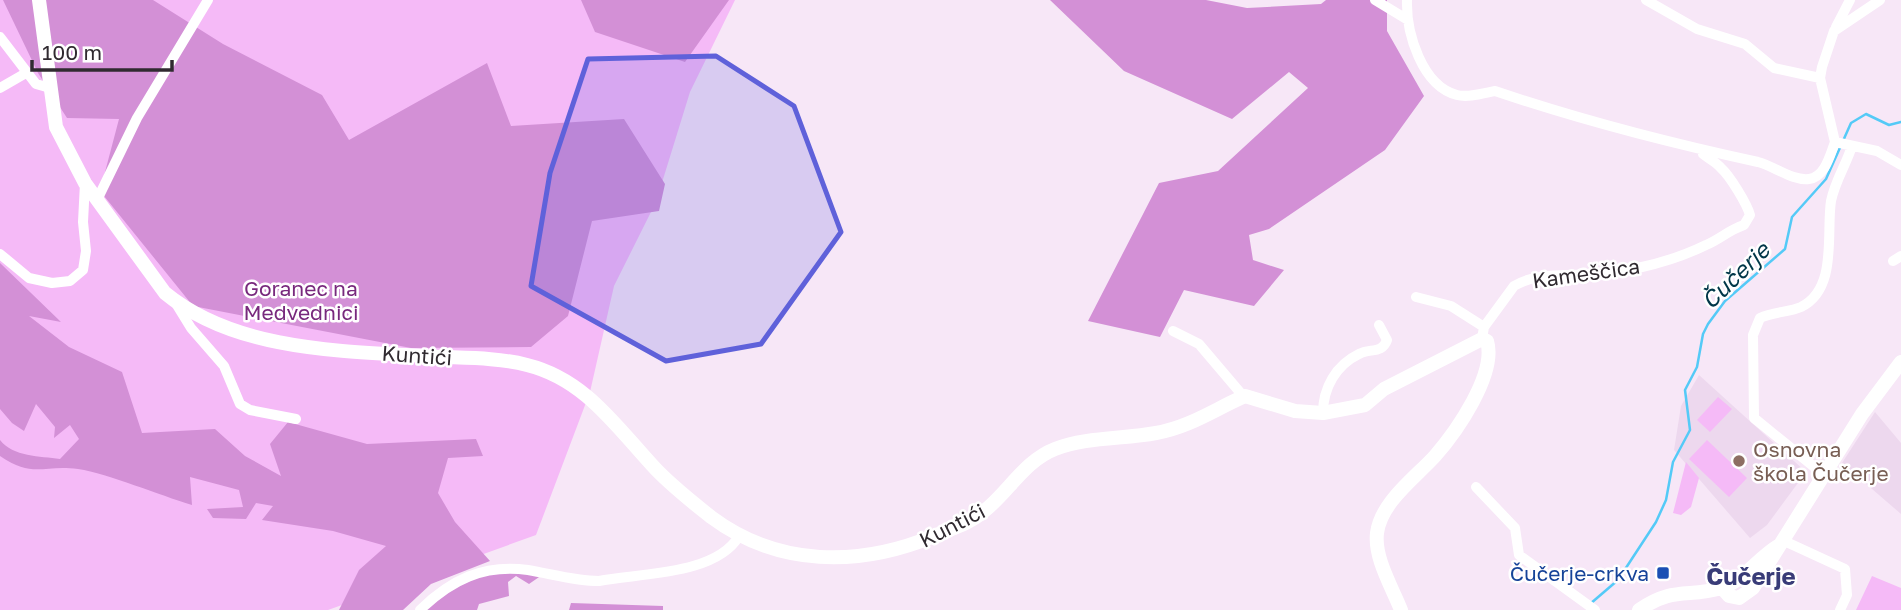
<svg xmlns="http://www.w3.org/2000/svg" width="1901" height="610" viewBox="0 0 1901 610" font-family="'Golos Text',sans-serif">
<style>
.built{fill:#edd8ee}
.green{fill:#f5baf7}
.forest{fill:#d390d6}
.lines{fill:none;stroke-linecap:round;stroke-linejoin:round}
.stream{stroke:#54caf7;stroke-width:2.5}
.street{stroke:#fff;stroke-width:10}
.secondary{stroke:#fff;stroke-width:14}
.marked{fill:#5f61da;fill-opacity:0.2;stroke:#5f61da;stroke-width:5;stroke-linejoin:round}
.education-dot{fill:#8d6e63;stroke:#fff;stroke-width:2.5}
.transit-dot{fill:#1a4fb4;stroke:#fff;stroke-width:2.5}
.labels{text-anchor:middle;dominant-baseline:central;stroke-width:5;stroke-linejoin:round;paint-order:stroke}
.street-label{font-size:21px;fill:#302a30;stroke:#fff}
.park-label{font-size:21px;fill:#78297d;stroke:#fff}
.education-label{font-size:21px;fill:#785e54;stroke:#fff;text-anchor:start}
.transit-label{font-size:21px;fill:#164399;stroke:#fff;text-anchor:end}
.water-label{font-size:23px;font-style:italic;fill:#003648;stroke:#fff}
.quarter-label{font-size:24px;font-weight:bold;fill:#393c78;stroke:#fff}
</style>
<rect width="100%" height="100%" fill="#f7e7f7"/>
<path class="built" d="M1699,375L1806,472L1767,525L1750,538L1674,450L1681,406Z
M1875,412L1901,443V514L1842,463Z"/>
<path class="green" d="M0,0H735L690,92L656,202L614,286L590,392L536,535L328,610H0Z
M1718,397L1732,409L1710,432L1697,420Z
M1707,440L1747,478L1729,497L1689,459Z
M1686,462L1699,478L1691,507L1681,515L1673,513Z
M1872,576L1901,588V610H1856Z"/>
<path class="forest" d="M3,0H153L223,44L322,95L349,140L487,63L511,126L624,119L665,184L659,211L592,221L568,316L531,347L411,348L193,306L100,191L119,119L67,118L38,73Z
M581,0H729L685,62L595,32Z
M1050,0H1206L1247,8L1321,4L1326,0H1387V31L1424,96L1385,150L1269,229L1249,235L1253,260L1284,270L1254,306L1184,290L1160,337L1088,321L1159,183L1218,171L1308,88L1289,72L1232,119L1124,71Z
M0,263L61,322L29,316L69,347L122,372L142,433L215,429L245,456L281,476L270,444L288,422L367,444L476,439L483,456L448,458L438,493L455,522L490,561L431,584L403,610H339L359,570L386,546L333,531L262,520L273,506L256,503L246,519L213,518L207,509L243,507L239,490L190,477L192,505C159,495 109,474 78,469C43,464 34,479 0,456V440C13,457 40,456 60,459L79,439L70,425L54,438L55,427L36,404L24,431L12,423L0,409Z
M516,569L542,575L529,584L516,576L508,582L509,596L479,604L477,610H422C455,580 472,575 516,569Z
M571,603L663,606V610H569Z"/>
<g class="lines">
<path class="stream" d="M1590,604L1618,580L1656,522L1666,500L1673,462L1690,430L1685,390L1697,367L1703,334L1708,324L1725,301L1785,249L1792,217L1826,179L1851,123L1866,114L1889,125L1901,122"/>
<path class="street" d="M1375,0L1408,20
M1407,0C1406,33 1422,86 1457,95C1468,98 1484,93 1495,91C1581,120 1670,143 1758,162C1774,166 1792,181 1809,179C1825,177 1830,155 1835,142
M1646,0L1697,29L1745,44L1774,68L1820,78
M1880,0L1834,31L1822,67L1820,78L1835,142L1877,151L1901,165
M1836,27L1850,0
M0,37L36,84L50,88
M0,88L26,73
M97,200L137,118L208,0
M0,254L29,278L52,283L70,281L83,270L86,251L83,222L85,183
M1893,261L1901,256
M1416,297L1451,306L1484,327
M175,302L191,328L224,366L240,404L250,410L296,419
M1173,331L1199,344L1244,397
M1482,339L1484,327L1514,286C1533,275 1549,276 1570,275C1616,275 1665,265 1706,245C1720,239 1729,230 1744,225L1750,215C1747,204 1730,176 1721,168C1716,162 1709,159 1703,154
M1323,413C1323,388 1336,365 1359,354C1370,348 1382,354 1387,340L1379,325
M1823,474L1754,418L1753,335L1760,318C1773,312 1790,312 1801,307C1838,289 1826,233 1831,201C1835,181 1846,165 1852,146
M1476,487L1515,528L1519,555L1595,610
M1782,540L1845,569L1847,595L1840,610
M420,610C451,580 483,564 528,570C552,574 575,581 599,581C641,573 716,575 739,536"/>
<path class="secondary" d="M39,0L56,127L85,183L165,293C239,354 352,351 443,357C470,358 500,358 527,365C584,379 615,425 652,465C669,484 691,501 711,517C778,567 859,567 934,536C950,529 969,524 983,512C1008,493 1024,461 1055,449C1085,437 1124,439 1156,433C1190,427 1215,409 1245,396L1295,411L1323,413L1365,405L1384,389L1482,339L1487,341C1497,374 1456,432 1435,456C1415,478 1381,502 1377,533C1374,558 1392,587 1401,610
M1722,588L1729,596L1739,598L1753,588L1862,414L1901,362
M1639,610C1674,586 1688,598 1721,588C1742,582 1759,557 1778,546"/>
</g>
<path class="marked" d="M716,56L794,106L841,232L761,344L666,361L531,286L550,173L588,59Z"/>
<circle class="education-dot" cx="1739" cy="461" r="7"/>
<rect class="transit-dot" x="1656" y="566" width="14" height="14" rx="3.5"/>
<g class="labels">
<g class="street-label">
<text transform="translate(1586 273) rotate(-8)">Kameščica</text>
<text transform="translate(417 355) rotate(4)">Kuntići</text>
<text transform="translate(952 525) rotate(-27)">Kuntići</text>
</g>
<g class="park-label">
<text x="301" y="288">Goranec na<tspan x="301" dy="24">Medvednici</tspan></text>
</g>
<g class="education-label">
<text x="1753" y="449">Osnovna<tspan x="1753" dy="24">škola Čučerje</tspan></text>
</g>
<g class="transit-label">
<text x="1649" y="573">Čučerje-crkva</text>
</g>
<g class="water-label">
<text transform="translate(1735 275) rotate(-44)">Čučerje</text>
</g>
<g class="quarter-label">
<text x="1751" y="575">Čučerje</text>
</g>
</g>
<path d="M32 60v10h140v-10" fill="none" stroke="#302a30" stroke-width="3.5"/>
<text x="42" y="60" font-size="21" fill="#302a30" stroke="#ffffff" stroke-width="5" paint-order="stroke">100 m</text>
</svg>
